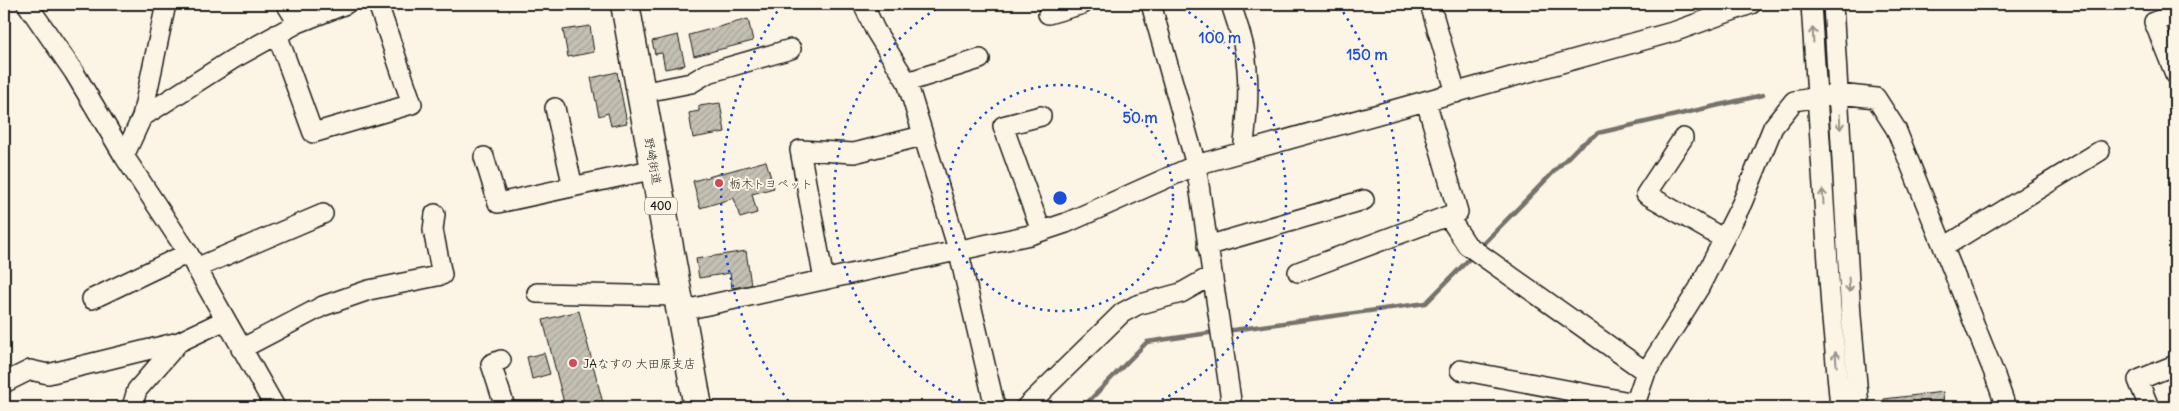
<svg xmlns="http://www.w3.org/2000/svg" width="2179" height="411" viewBox="0 0 2179 411" font-family="Delius,'Klee One',sans-serif">
<style>
.lines{fill:none;stroke-linecap:round;stroke-linejoin:round}
.stream{stroke:#75726c;stroke-width:4.5}
.building{fill:url(#building-hatch);stroke:#1c1c1c}
.minor-casing{stroke:#1c1c1c;stroke-width:22}
.highway-casing{stroke:#1c1c1c;stroke-width:31}
.minor{stroke:#fcf5e5;stroke-width:19}
.highway{stroke:#fcf5e5;stroke-width:28}
.oneway{stroke:#97938b}
.ring{fill:none;stroke:#1d4ed8;stroke-width:2.5;stroke-dasharray:2.5 5}
.poi-dot{fill:#d1495b;stroke:#fcf5e5;stroke-width:2}
.labels{text-anchor:middle;dominant-baseline:central;stroke-width:4;stroke-linejoin:round;paint-order:stroke}
.shield{fill:#fcf5e5;stroke:#5f5d58;stroke-width:1}
.shield-label{font-size:11px;font-weight:bold;fill:#1c1c1c}
.street-label{font-size:12px;fill:#1c1c1c;stroke:#fcf5e5}
.poi-label{font-size:12px;fill:#1c1c1c;stroke:#fcf5e5;text-anchor:start}
.centre{fill:#1d4ed8;stroke:#fcf5e5;stroke-width:2.5}
.ring-label{font-size:15px;text-anchor:middle;font-weight:bold;fill:#1d4ed8;stroke:#fcf5e5;stroke-width:4;stroke-linejoin:round;paint-order:stroke}
</style>
<defs>
<pattern id="building-hatch" width="6" height="6" patternUnits="userSpaceOnUse" patternTransform="scale(1.25)"><rect width="6" height="6" fill="#c4c0b3"/><path d="M-1 1l2-2M0 6l6-6M5 7l2-2" fill="none" stroke="#a8a499"/></pattern>
</defs>
<rect width="100%" height="100%" fill="#fcf5e5"/>
<filter id="ink" filterUnits="userSpaceOnUse"><feTurbulence type="fractalNoise" baseFrequency=".02" numOctaves="2"/><feDisplacementMap in="SourceGraphic" scale="10" xChannelSelector="R" yChannelSelector="G"/><feConvolveMatrix kernelMatrix="1 2 1 2 8 2 1 2 1" color-interpolation-filters="sRGB"/></filter>
<g filter="url(#ink)">
<g class="lines">
<path class="stream" d="M1480,247L1578,147L1598,133L1763,95
M1226,331L1426,303L1473,255
M1083,407L1147,342L1216,332"/>
</g>
<path class="building" d="M748,19L753,41L694,56L689,35Z
M590,26L594,52L568,57L563,30Z
M678,35L685,65L665,69L662,53L655,54L652,41Z
M617,72L627,123L611,126L608,113L599,116L591,78Z
M720,103L725,132L693,138L689,113L699,111V106Z
M766,161L774,188L752,194L757,213L740,218L734,198L700,208L693,181Z
M746,251L751,285L732,288L730,273L699,278L696,259Z
M579,311L604,407H578L577,405L565,407L543,320Z
M544,353L550,374L532,379L527,357Z
M1943,392L1944,407H1885L1884,399Z"/>
<g class="lines">
<g class="minor-casing">
<path id="minor" d="M27,4L74,72L124,156L188,253L275,407
M286,4L298,23L346,4
M863,4L875,30L907,82L958,249L995,407
M1151,4L1196,165L1232,407
M1231,4C1235,18 1241,33 1244,48C1251,82 1247,118 1243,152
M1430,4L1456,93
M1811,4L1831,308L1840,407
M1833,4L1851,316L1859,407
M1048,14L1083,4
M2175,14L2154,22L2175,74
M277,34L313,133L412,104L378,4
M907,82L980,59
M641,93L691,83L708,73L791,49
M555,108L573,187
M142,117L233,59L298,23L308,4
M1683,138L1646,194L1724,239
M124,156L142,117L166,4
M484,157L498,203L655,169
M1448,216L1467,245L1646,372
M1041,231L1003,126L1041,116
M1207,246L1364,200
M1944,247L2100,151
M196,268L323,214
M1298,272L1458,212L1426,101
M824,280L800,150L854,153L922,136
M537,293L677,296
M92,299L188,253
M680,311L1030,235L1066,223L1196,165L1676,31L1751,4
M241,349L323,306L369,290L442,275L433,230L435,214
M501,360L491,364L505,407
M1460,370L1635,403
M4,383L30,370L48,374L179,342
M132,407L137,390L179,342L225,320
M1026,407L1122,313L1137,305L1181,293L1211,276
M1634,407L1646,372L1699,288L1742,203L1773,127L1794,101L1839,94L1876,98L1896,129L1994,373L2006,407
M2149,407L2138,380L2175,365"/>
</g>
<g class="highway-casing">
<path id="highway" d="M625,4L698,407"/>
</g>
<use href="#minor" class="minor"/>
<use href="#highway" class="highway"/>
</g>
<defs><path id="oneway-shaft" d="M-6 0H5M1.5-3L5.5 0L1.5 3" fill="none" stroke-width="1.6" stroke-linecap="round" stroke-linejoin="round" transform="scale(1.25)"/></defs>
<g class="oneway">
<use href="#oneway-shaft" transform="translate(1813 35) rotate(-93)"/>
<use href="#oneway-shaft" transform="translate(1840 122) rotate(87)"/>
<use href="#oneway-shaft" transform="translate(1823 197) rotate(-94)"/>
<use href="#oneway-shaft" transform="translate(1849 285) rotate(87)"/>
<use href="#oneway-shaft" transform="translate(1836 359) rotate(-95)"/>
</g>
</g>
<g class="ring">
<circle cx="1060" cy="198" r="113"/>
<path d="M974 407A226 226 0 0 1 944 4M1176 4A226 226 0 0 1 1146 407"/>
<path d="M793 407A339 339 0 0 1 781 6M1339 6A339 339 0 0 1 1327 407"/>
</g>
<g class="poi-dot">
<circle cx="719" cy="183" r="5"/>
<circle cx="573" cy="363" r="5"/>
</g>
<g class="labels">
<rect class="shield" x="645" y="197.5" width="32" height="17" rx="4"/>
<g class="shield-label">
<text x="661" y="206">400</text>
</g>
<g class="street-label">
<text transform="translate(653 161) rotate(80)">野崎街道</text>
</g>
<g class="poi-label">
<text x="729" y="183">栃木トヨペット</text>
<text x="583" y="363">JAなすの 大田原支店</text>
</g>
</g>
<circle cx="1060" cy="198" r="8" class="centre"/>
<g class="ring-label">
<text x="1220" y="43">100 m</text>
<text x="1367" y="60">150 m</text>
<text x="1140" y="123">50 m</text>
</g>
<rect width="2179" height="411" fill="none" stroke="#fcf5e5" stroke-width="20"/>
<rect x="10" y="10" width="2159" height="391" fill="none" stroke="#1c1c1c" stroke-width="2" filter="url(#ink)"/>
</svg>
